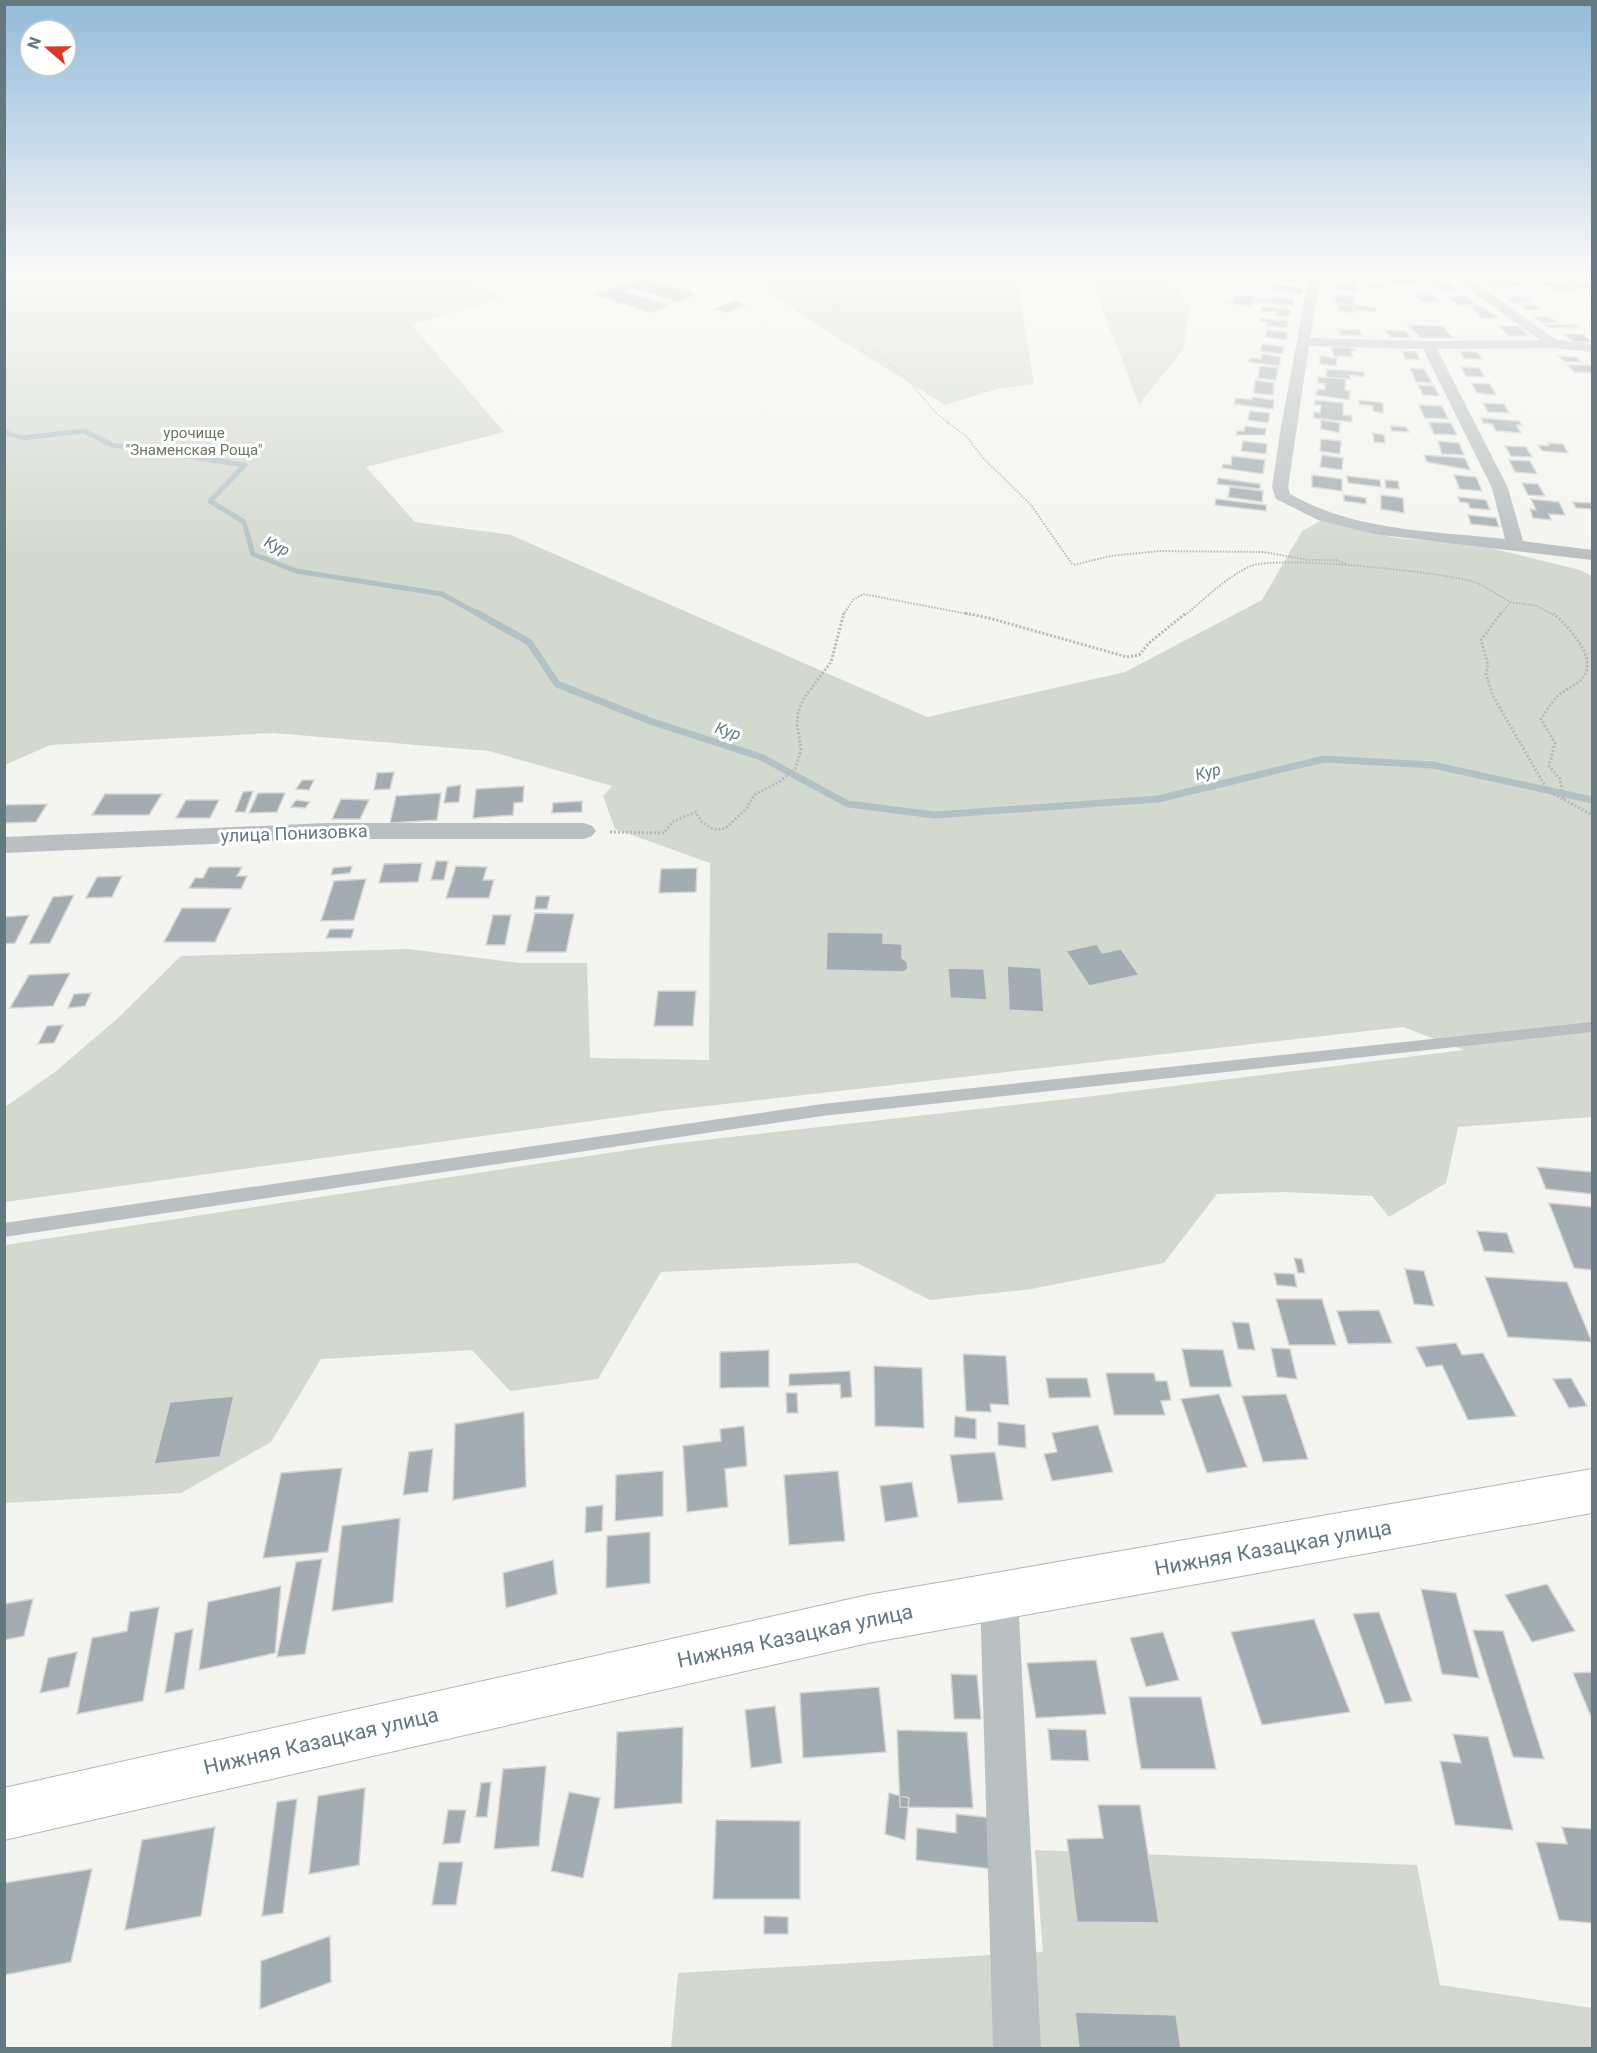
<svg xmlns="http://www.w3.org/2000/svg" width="1597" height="2053" viewBox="0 0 1597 2053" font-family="Roboto,sans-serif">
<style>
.green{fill:#d4d9d0}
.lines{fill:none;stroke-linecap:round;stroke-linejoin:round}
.stream-far1{stroke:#b2c2c4;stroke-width:5}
.stream{stroke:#b2c2c4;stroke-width:7}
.building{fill:#a3adb1;stroke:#d5d5d3;stroke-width:1.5}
.secondary-casing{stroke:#afb6b9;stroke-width:2}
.path-far2{stroke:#b7babc;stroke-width:1.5;stroke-dasharray:1.5 1.5;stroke-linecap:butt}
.path-far1{stroke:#b7babc;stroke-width:2;stroke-dasharray:1.5 1.5;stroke-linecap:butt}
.path{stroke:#b7babc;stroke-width:3;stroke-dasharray:2 2;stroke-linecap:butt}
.lane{fill:#bac0c2;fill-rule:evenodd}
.street{fill:#bac0c2;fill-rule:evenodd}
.secondary{fill:#fff;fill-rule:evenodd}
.labels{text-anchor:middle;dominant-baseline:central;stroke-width:6;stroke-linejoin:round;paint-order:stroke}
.far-park-label{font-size:15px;fill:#6a7863;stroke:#fff}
.far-water-label{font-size:16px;font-style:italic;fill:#607a7e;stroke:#fff}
.street-label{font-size:18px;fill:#647880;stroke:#fff}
.near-street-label{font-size:21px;fill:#647880;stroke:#fff}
</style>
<rect width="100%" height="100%" fill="#f4f4f0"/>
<path class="green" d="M5,271H450L503,299L411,324L504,432L366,467L415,522L511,535L927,717L1125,672L1262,600L1302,531L1322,520L1396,538L1475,544L1580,570L1592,576V1117L1458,1127L1446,1183L1389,1217L1372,1196L1283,1192L1217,1194L1164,1263L1031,1289L930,1300L857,1263L661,1272L598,1379L510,1391L472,1350L321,1359L271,1442L181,1493L5,1503V1245L661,1145L1085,1097L1464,1050L1403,1027L663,1111L5,1202V1107L55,1072L117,1019L181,956L408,949L520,963H587L590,1058L709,1060L710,863L615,829L603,796L612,786L489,751L273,733L50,745L5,765Z
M745,271H1016L1034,384L997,389L945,405L804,317Z
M1088,271H1164L1190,308L1183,350L1139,404Z
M1035,1850L1417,1865L1440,1985L1592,2008V2048H671L678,1973L1043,1952Z"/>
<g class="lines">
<path class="stream-far1" d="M4,432L22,438L84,431L112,445L245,465L210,501L244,522L253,554L296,571L442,594L480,615"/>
<path class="stream" d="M477,613L529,642L557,684L650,721L761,757L848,804L935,815L1158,799L1324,759L1433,765L1592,800"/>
</g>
<path class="building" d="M270,271H319L335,273L314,285L305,283L313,280L262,275Z
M1279,275L1300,277L1299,283L1278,281Z
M641,277L698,294L678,302L631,288L623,291L671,305L651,313L593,295Z
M1389,278H1413L1419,285L1395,284Z
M1337,280L1356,282V291L1336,289Z
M1482,280H1514L1522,286L1493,288Z
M1577,280H1587L1592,285V290L1573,287L1567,282H1579Z
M1432,281H1445L1458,291H1445L1436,284L1428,283H1433Z
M1538,281L1563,283L1574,291H1557Z
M1364,282H1381L1388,289H1371Z
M1273,285L1303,287L1302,294L1272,291Z
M1235,295L1254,297L1252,306L1225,303L1226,301H1233Z
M1336,295L1355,297L1354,305L1335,303Z
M1415,295H1434L1441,303L1422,302Z
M1465,296L1476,305H1458L1447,297Z
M1272,297L1294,299V306L1255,302L1256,298L1272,299Z
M1524,297L1532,302L1514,303L1507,298Z
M734,301L746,305L727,313L714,309Z
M1339,304L1354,305L1353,313L1339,311Z
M1354,305L1376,308V312L1354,309Z
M1520,305H1536L1541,309L1527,311Z
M1262,306L1291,310L1289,317L1276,316L1277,312L1261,311Z
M1471,307H1484L1498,318L1482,319Z
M1547,316L1557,322L1542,323L1533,317Z
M1261,318L1288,321L1287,328L1267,326V322H1260Z
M1574,324L1579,327L1550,328L1545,325Z
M1407,325L1443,326L1453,338H1421Z
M1498,326H1518L1529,336H1509Z
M1338,329L1359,330L1363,336L1341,335Z
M1267,330L1287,332L1286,340L1265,337Z
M1385,330L1406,331L1411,338L1390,337Z
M1563,334H1582L1592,342H1574Z
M1262,344L1284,347L1282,354L1260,351Z
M1331,347L1354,348L1356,351H1351L1353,357L1334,356Z
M1402,351L1416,352L1420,360L1405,359Z
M1459,351L1477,352L1483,359H1465Z
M1262,354L1281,357L1279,366L1248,362L1250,358L1261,359Z
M1320,356L1337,358L1336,366L1320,364Z
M1558,356L1576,357L1582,362H1565Z
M1567,365H1592V373L1575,372Z
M1260,366L1278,368L1276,380L1258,378Z
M1461,367L1479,368L1485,377L1466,376Z
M1410,368L1424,369L1432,383L1416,382Z
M1327,369L1364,372V377L1350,375V379L1326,377Z
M1318,377L1346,379L1345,390L1350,391L1349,400L1316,395L1317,389L1325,390V384L1318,383Z
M1255,380L1274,383L1273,395L1254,393Z
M1471,383L1490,384L1496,395L1477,393Z
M1418,385L1434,386L1439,396L1423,395Z
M1253,397L1274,400L1273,409L1234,404L1236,398L1252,400Z
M1315,400L1343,403V415L1352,416V422L1314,418V412L1320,413L1321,405H1315Z
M1359,400L1383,403V413L1373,411V406L1359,404Z
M1483,403L1504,404L1509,413L1488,412Z
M1419,405L1442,406L1448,419L1425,418Z
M1250,411L1270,413L1268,423L1248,420Z
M1481,418L1519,421L1522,425H1516L1521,433L1496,431L1492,424L1483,423Z
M1321,420L1340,423L1339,433L1321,429Z
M1429,422L1451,423L1457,435L1434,434Z
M1245,426L1266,429L1265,435H1236L1237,431H1244Z
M1390,426L1406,427L1409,432L1392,431Z
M1373,433L1384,435L1385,443L1374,442Z
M1321,439L1341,441L1340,454L1320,451Z
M1243,441L1267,444L1266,454L1241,451Z
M1438,441L1459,443L1464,455L1442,454Z
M1548,443L1563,444L1568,453L1542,451L1538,445L1549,446Z
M1505,446L1526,447L1532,457L1511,456Z
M1322,455L1343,458L1342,470L1320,467Z
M1424,455L1465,458L1470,470L1427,462Z
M1232,456L1265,460L1263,474L1222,468L1223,464L1231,465Z
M1509,460L1530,461L1537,474L1515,472Z
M1312,475L1342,479V491L1312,487Z
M1454,475L1476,477L1482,491L1460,489Z
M1347,476L1380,480L1381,487L1348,483Z
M1218,478L1260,484V489L1217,484Z
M1385,480L1398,481L1399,489L1386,488Z
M1522,483L1538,484L1545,496L1528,495Z
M1230,487L1263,491L1262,502L1228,497Z
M1344,495L1366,498V504L1344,501Z
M1381,495L1403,498L1404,513L1381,509Z
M1458,497L1486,500L1490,510L1470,508L1468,503L1460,502Z
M1216,499L1266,505V511L1215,505Z
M1531,499L1559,502L1565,515L1549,514L1551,520L1533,518L1530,509L1536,510Z
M1573,502L1591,503L1592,509L1576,508Z
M1468,515L1496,518L1499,527L1471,524Z
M394,772L390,789L374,790L377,773Z
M302,780H314L309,790L296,789Z
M461,785L459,802L444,803L447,787Z
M524,786L523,802L514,803L513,815L473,818L476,789Z
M253,791L245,812H235L243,792Z
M258,793H285L277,812L249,813Z
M441,793L437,820L390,823L396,796Z
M105,794H162L149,815H92Z
M341,799L369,800L360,819H332Z
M186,800H219L210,818H176Z
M296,800L310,802L305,808L291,807Z
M582,801V812L552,813L553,803Z
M47,804L36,822L4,823V805Z
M436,861H448L444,880H431Z
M422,863L418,882L379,883L384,864Z
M352,866L350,873L331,875L333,868Z
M456,866L487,867L483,880H494L489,898H446Z
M209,867H242L237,876H247L241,889L189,888L195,878H203Z
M697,868L696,892L659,893L661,869Z
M122,876L112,897L86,898L97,877Z
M366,879L354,920L321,921L334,881Z
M74,895L50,943L29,944L53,897Z
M536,896H550L547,909H534Z
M182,908H231L215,942H164Z
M535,913L574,914L566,952H526Z
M29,915L15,943L4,944V917Z
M493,915H511L505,945H486Z
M330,929H354L351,938H326Z
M827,932L883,933V943L902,944V958L907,962L908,969L903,972L826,970Z
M1097,944L1102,953L1121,949L1139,975L1089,986L1066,951Z
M1007,966L1041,968L1044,1012L1009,1010Z
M948,968L984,969L987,1000L950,998Z
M70,973L53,1006L10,1008L29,975Z
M658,991H696L693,1026H654Z
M91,993L85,1006L68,1008L74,994Z
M63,1025L54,1043L38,1044L47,1026Z
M1537,1167L1592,1172V1194L1546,1189Z
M1549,1203L1592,1207V1270L1574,1268Z
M1477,1231L1507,1233L1514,1253L1484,1251Z
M1294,1258L1302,1259L1305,1273H1298Z
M1405,1269L1424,1271L1434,1306L1414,1304Z
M1274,1273L1294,1274L1297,1287L1277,1285Z
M1485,1277L1567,1282L1592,1342L1508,1337Z
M1276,1299H1322L1336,1345H1289Z
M1379,1310L1392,1343L1348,1344L1337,1311Z
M1232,1322L1249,1323L1255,1350L1238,1349Z
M1456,1343L1462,1355L1483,1353L1516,1416L1468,1420L1442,1365L1426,1367L1416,1347Z
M1271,1348L1290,1349L1297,1379L1277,1377Z
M1182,1349L1223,1350L1232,1387H1190Z
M769,1350V1387L720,1388V1352Z
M963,1354L1006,1356L1009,1405L990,1404L991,1412L966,1411Z
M874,1366L922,1368L924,1428L875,1426Z
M850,1371L852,1397L841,1398L840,1384L789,1386V1374Z
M1106,1373H1154L1156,1381H1167L1171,1400L1161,1401L1165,1415H1114Z
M1046,1378H1087L1091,1397L1049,1398Z
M1571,1378L1587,1406L1569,1408L1553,1379Z
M786,1393H797L798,1413H787Z
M1219,1394L1247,1467L1207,1473L1181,1399Z
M1286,1394L1308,1459L1263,1462L1242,1396Z
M234,1396L220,1457L154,1464L170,1402Z
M524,1412L526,1487L453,1500L455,1424Z
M955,1416L976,1419V1439L954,1437Z
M998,1422L1025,1425L1026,1448L998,1445Z
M1098,1425L1113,1472L1052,1481L1044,1454L1057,1452L1052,1433Z
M744,1426L747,1466L725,1469L728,1507L687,1512L683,1446L721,1441L720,1429Z
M433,1449L428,1492L403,1495L409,1452Z
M995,1452L1003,1500L958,1503L950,1455Z
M342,1468L328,1552L263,1558L281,1473Z
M663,1471V1516L615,1521L616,1475Z
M838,1471L845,1541L789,1545L784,1475Z
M912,1482L918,1517L885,1522L880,1486Z
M603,1505L602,1531L585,1533L586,1507Z
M400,1518L393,1602L332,1611L342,1526Z
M650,1532V1583L606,1588L607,1536Z
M322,1559L305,1654L277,1657L296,1562Z
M553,1560L557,1594L506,1608L503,1573Z
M1547,1584L1575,1631L1532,1642L1505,1595Z
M281,1586L275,1653L199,1670L208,1602Z
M1421,1589L1456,1593L1479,1678L1442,1674Z
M33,1599L24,1636L4,1640V1604Z
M159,1607L143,1701L77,1714L92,1638L127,1631L130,1612Z
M1379,1612L1412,1701L1385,1704L1353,1614Z
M1314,1619L1350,1712L1262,1725L1231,1632Z
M193,1629L184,1689L165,1693L175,1633Z
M1473,1630L1503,1631L1544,1759L1513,1757Z
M1163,1632L1179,1680L1146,1687L1130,1638Z
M77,1652L69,1687L40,1693L48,1658Z
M1096,1660L1106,1714L1036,1718L1027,1663Z
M1592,1672V1719L1573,1673Z
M951,1674L977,1675L981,1719H954Z
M879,1687L886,1752L803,1758L800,1693Z
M1129,1697H1201L1216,1769H1141Z
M775,1706L782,1763L751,1768L745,1710Z
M683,1727L682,1803L614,1809L617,1732Z
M1048,1729L1086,1730L1089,1761L1051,1760Z
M897,1730L967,1732L973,1808L900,1807Z
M1453,1734L1488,1737L1513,1830L1455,1825L1440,1761L1461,1763Z
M546,1766L539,1846L494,1849L503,1769Z
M491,1782L487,1817H476L481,1783Z
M365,1788L359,1865L309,1874L318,1796Z
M569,1792L600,1798L583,1878L551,1871Z
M889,1793L909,1798L905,1840L885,1834Z
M297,1799L283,1913L262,1916L277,1802Z
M1098,1805H1140L1159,1923L1077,1922L1067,1839L1103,1838Z
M448,1810H466L460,1843L443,1844Z
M956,1814L992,1818V1869L916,1860L917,1828L956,1833Z
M716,1820L800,1821V1899H713Z
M215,1827L201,1916L125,1930L142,1840Z
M1562,1827L1592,1829V1923L1559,1920L1536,1842L1567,1844Z
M439,1862H463L456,1905H432Z
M92,1869L71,1962L4,1975V1883Z
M764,1916L788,1917V1934H764Z
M330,1936L331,1982L260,2009L261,1961Z
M1075,2012L1176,2015L1181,2048H1079Z"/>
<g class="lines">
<g class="secondary-casing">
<path id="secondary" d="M1592,1469V1513L868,1643L4,1840V1788L868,1595Z"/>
</g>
<path class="path-far2" d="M794,271L837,310L862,338L909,381L936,413L949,423"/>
<path class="path-far1" d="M947,422L967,437L983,458L1031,505L1072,564
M1074,565L1110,556L1160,551L1263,552L1309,560H1336L1346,564
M1510,602L1537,606L1554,615
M843,615L853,600L863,594L973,615
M1185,615C1205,599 1227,576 1251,566C1276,555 1444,572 1474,582C1486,586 1499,596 1510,602L1500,615"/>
<path class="path" d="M965,613L989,618L1127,657L1139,655L1149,643L1186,613
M1501,613L1481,640L1488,665L1486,674L1493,696L1548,791L1592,815
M1553,613C1567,626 1597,655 1584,676C1579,684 1569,688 1561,693C1553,700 1547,710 1541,719L1555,743L1549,766L1560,779L1564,801
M610,832L664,833L672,822L696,812L701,821L711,828L717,830L726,828L747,808L754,795L779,782L795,769L801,750L797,724L798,712L804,698L831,662L844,613"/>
<path class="lane" d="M403,271L448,274L443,271H451L464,277L461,279Z
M1268,271H1287L1319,276L1316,278Z
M1592,1022V1032L822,1116L4,1237V1223L822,1104Z"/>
<path class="street" d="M1310,271L1458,273L1592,271V277L1470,280L1557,340L1592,344V352L1554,348L1437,349L1508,488L1523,541L1592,550V560L1374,534L1318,520L1276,499L1272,487L1281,427ZM1321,276L1455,280L1540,340L1428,341L1310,338ZM1309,346L1423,349L1492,488L1505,539C1432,531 1354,531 1290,494L1288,487Z
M326,823H584L592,826L596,831L592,836L584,839H326L4,853V837Z
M999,1577L1013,1582L1018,1596L1041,2048H993L980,1596L985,1582Z"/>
<use href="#secondary" class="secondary"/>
</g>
<linearGradient id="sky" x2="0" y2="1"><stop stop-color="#92bada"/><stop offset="0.49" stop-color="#fafaf8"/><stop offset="1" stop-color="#fafaf8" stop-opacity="0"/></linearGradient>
<rect width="1597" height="558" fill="url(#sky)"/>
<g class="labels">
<g class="far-park-label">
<text x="194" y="433">урочище<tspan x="194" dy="17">"Знаменская Роща"</tspan></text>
</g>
<g class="far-water-label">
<text transform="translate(277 546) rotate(25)">Кур</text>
<text transform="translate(728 731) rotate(18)">Кур</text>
<text transform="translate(1208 772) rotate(-14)">Кур</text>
</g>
<g class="street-label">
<text transform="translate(294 833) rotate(-2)">улица Понизовка</text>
</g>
<g class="near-street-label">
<text transform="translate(1273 1548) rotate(-10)">Нижняя Казацкая улица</text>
<text transform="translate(795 1636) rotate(-12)">Нижняя Казацкая улица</text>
<text transform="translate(321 1741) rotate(-13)">Нижняя Казацкая улица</text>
</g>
</g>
<rect width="1597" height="2053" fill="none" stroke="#647880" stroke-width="12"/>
<g transform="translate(48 48) rotate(290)"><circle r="28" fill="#ffffff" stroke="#c1c9cc" stroke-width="1.5"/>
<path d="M0-4.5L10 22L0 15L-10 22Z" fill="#db3829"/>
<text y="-9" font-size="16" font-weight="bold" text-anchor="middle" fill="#647880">N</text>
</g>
</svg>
